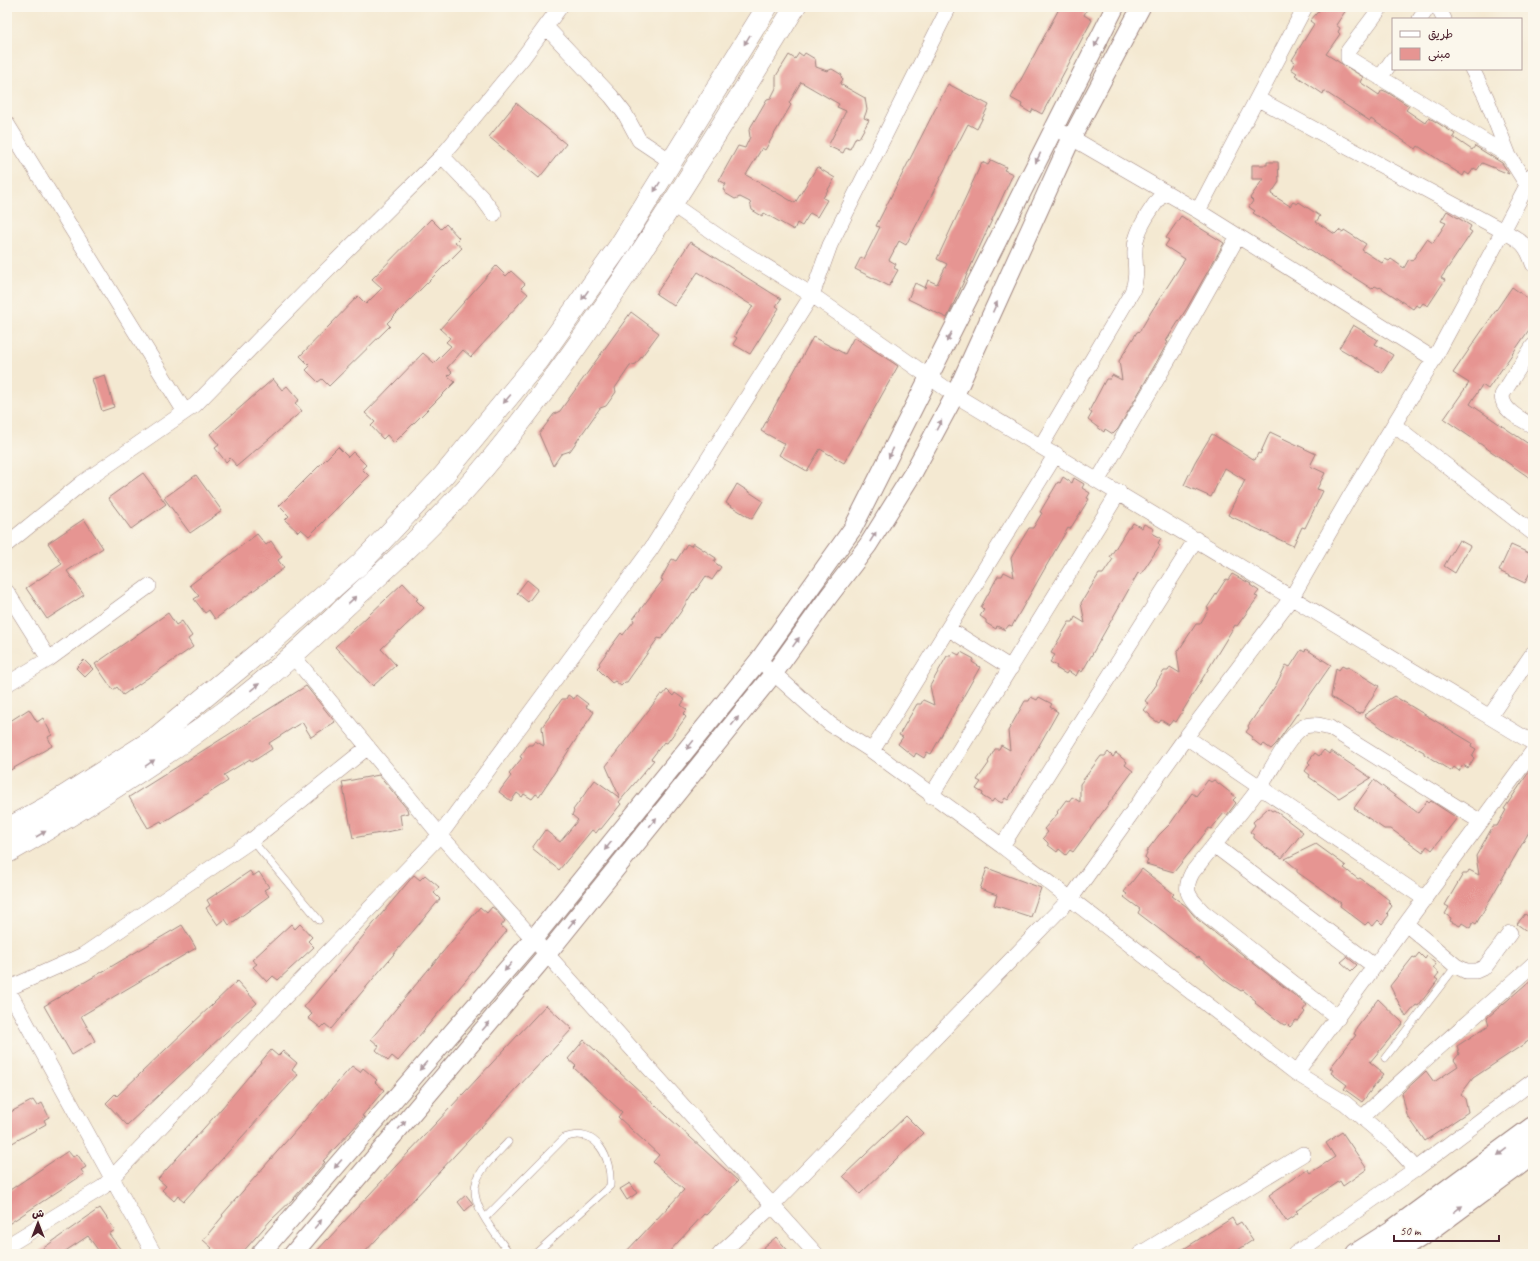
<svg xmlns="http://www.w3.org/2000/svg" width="1540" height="1261" viewBox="0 0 1540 1261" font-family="Caveat,'Playpen Sans Arabic',sans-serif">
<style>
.building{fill:#e69592}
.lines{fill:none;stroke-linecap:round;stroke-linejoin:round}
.service-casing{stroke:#9f847e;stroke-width:8}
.minor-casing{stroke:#9f847e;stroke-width:16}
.tertiary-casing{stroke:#9f847e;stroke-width:20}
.secondary-casing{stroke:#9f847e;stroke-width:22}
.trunk-casing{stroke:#9f847e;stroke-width:24}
.service{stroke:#fff;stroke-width:7}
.minor{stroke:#fff;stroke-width:15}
.tertiary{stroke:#fff;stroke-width:18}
.secondary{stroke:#fff;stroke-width:21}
.trunk{stroke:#fff;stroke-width:22}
.oneway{fill:#ae9aa0}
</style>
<rect width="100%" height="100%" fill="#fbf7ec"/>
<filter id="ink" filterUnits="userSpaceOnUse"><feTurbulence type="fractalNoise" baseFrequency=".025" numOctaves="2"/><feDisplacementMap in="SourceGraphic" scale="8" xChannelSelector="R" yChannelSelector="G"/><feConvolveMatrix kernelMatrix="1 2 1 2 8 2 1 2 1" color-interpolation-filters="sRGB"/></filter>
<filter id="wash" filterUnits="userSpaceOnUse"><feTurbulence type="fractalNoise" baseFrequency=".012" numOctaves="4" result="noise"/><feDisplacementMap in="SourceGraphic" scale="16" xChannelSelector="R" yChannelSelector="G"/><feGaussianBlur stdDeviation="0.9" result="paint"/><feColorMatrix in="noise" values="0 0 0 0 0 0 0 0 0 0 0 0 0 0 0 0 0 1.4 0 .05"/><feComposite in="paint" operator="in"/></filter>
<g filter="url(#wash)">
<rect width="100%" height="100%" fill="#f4e9d2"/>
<g id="blocks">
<path class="building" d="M1060,7H1088L1084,15L1092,20L1042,114L1033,109L1031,113L1021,107L1022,104L1011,98Z
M1322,7H1348L1336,25L1340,28L1338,32L1340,34L1326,54L1363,77L1360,82L1379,95L1382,90L1387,92L1409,106L1406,110L1425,123L1428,118L1433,120L1455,134L1453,137L1472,150L1475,146L1502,163L1509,174L1482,163L1477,170L1474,168L1469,175L1465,172L1463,176L1418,146L1416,149L1371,119L1370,121L1324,91L1323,94L1295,75L1297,73L1291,69L1295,62L1292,60L1314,24L1310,21Z
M799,53L803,56L805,53L815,59L816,67L827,71L832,69L842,75L841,77L843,79L840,84L865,98L867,110L864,118L869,120L859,138L856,137L850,149L846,147L843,153L828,146L846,111L837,107L839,104L801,82L789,103L791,105L765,150L762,148L746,175L795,203L817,167L835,178L823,198L827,200L817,217L810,213L802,226L797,223L794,230L764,213L762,216L752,210L750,202L740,197L735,199L725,193V191L723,190L726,184L719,180L738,146L745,148L750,137L749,130L767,99L771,98L776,88V76L789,55L795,59Z
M948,84L989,105L977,129L968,124L906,245L899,241L889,260L896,264L894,268L898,270L889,286L855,269L861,257L864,259L880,227L876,226Z
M516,103L566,144L539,178L489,137Z
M991,160L1006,167L1004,170L1013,174L947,318L908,299L915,283L925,288L928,280L937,284L947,264L937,259L982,162L988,165Z
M1267,162H1278L1279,182L1271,194L1290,206L1293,202L1297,204L1299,202L1320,216L1316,222L1335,234L1339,230L1343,233L1344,230L1366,244L1362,250L1382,263L1385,259L1389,261L1391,259L1404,268L1409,259L1412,261L1427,239L1433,243L1446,223L1441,221L1447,211L1471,226L1469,230L1472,232L1441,278L1445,280L1428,306L1423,303L1420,307L1416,305L1413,309L1380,287L1379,288L1375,286L1372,289L1253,213L1255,211L1249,207L1253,201L1250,198L1263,179H1252V165H1267Z
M1181,216L1224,243L1187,308L1166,341L1168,342L1118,429L1113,434L1105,429L1104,432L1088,420L1092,413L1089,411L1106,379H1110L1112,375L1122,380L1119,361L1137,332L1140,331L1151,312L1185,259L1165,246L1169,240L1166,238Z
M431,219L441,229L446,224L459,238L455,242L462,248L387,323L390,326L329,386L322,379L318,382L306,370L310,366L300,356L358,296L366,304L382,288L372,279Z
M690,242L781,299L776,306L779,308L750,354L733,344L737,338L734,336L753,306L698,272L674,306L656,294Z
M496,266L506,276L511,271L525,284L521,288L528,294L471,357L463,350L447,368L452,372L448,376L455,382L394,443L387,435L383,439L371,426L375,422L365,413L423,353L434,363L451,346L446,342L450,338L440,329Z
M1512,287L1533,302V324L1488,389L1482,385L1470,404L1533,447V480L1444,419L1469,383L1453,373Z
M631,312L659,333L636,364L630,366L615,388L616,392L606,406L600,408L570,451L561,454L553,466L539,434L554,414L560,411Z
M1353,325L1378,340L1375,344L1393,355L1382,373L1339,348Z
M813,337L845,354L854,337L898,366L844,463L820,449L807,471L779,455L785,444L761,431Z
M105,375L114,407L102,411L92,379Z
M273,379L282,390L287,386L299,400L295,403L302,411L237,466L230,458L226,462L215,448L219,445L210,434Z
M1270,432L1316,454L1310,466L1325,473L1317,489L1323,491L1305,528L1302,527L1293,546L1228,515L1245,480L1225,468L1211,497L1184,485L1195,462L1212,434L1255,460L1258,453L1260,454Z
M338,447L348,457L353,452L366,465L362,469L369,476L309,536L301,529L298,532L285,520L289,516L279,506Z
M143,473L166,504L131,529L108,498Z
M196,475L222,511L190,533L164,498Z
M1063,477L1072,483L1074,478L1084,484L1082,488L1090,493L1087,498L1089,499L1070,529L1068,528L1012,626L1009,625L1005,630L997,626L996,629L986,623V620L980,616L984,610L981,607L998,576H1002L1004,572L1014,577L1011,558L1029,528H1033L1042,513L1040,512L1058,482L1060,483Z
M737,484L763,501L752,519L726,503Z
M84,519L103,548L67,571L84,595L47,619L26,588L62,564L48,543Z
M1133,523L1142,528L1144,524L1154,529L1152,533L1161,538L1158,543L1160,545L1141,574L1138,573L1082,672L1079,670L1076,676L1068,671L1066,674L1056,668L1057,666L1050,662L1055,655L1051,653L1069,622H1073L1075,617L1085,623L1081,603L1099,574H1103L1113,559L1110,557L1128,528H1130Z
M257,534L266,545L271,541L282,557L278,560L284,568L215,619L209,610L205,613L194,599L199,596L190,585Z
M1459,540L1470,546L1455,573L1444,566Z
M693,543L716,558L714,562L721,567L712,580L706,576L694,593L693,592L680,613L661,639L658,638L627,682H625L621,686L615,681L612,683L597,668L600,665L599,663L621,633L623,635L634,621L633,619L663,580L661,579L672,559L676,561L687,544L691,546Z
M1511,545L1533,555V566L1525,583L1499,571Z
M1232,574L1251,584L1250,585L1259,591L1255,596L1258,597L1237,626L1235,625L1176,722L1173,720L1169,725L1161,720L1159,723L1150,717V715L1144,710L1149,704L1145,701L1157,684L1156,683L1164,671H1168L1170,667L1180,673L1177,653L1196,624H1200L1209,609L1207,608L1226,579L1228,580Z
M527,580L538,589L528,602L517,593Z
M403,583L418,599L416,600L424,608L381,649L396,665L373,686L335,647Z
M168,613L176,625L182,621L192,636L188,639L193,647L123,695L117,687L113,690L95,664Z
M1306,649L1331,665L1276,744L1271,749L1264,744L1261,746L1252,739L1253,737L1246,732L1249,728L1248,726L1276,685L1286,665L1290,667L1301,650L1305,652Z
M953,652L959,655L961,652L974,659L972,662L980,667L931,754L927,752L924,758L916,753L914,757L898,744L903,737L899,735L917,704H921L923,700L934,705L930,686L947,656H951Z
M84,660L93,669L85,677L76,668Z
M1342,666L1346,668L1348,667L1379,686L1362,713L1360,712L1359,714L1331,697L1336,668L1339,670Z
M306,686L335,722L311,737L302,722L269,743L272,749L252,762L250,759L224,775L228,781L162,823L161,821L148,828L129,797Z
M667,690L673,696L675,693L685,700L681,705L687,710L683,714L686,717L667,743L664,742L651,759L654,760L619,802L621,804L601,829H599L596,833L592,830L559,870L532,848L545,830L560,842L578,820L572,815L574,811L573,810L595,780L620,798L606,766L661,694L663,695Z
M568,695L574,699L576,695L588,704L586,707L594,712L539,796L536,794L532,799L524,794L522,797L517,793L511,801L499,792L511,776L509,774L522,758L520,757L528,745H532L535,741L544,746L542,727L562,699H566Z
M1394,696L1472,743L1471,746L1476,749L1472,756L1474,758L1468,768L1463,765L1459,771L1454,767L1451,771L1424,754V752L1390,734L1364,715Z
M1031,697L1037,700L1039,697L1052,704L1050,707L1058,712L1008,800L1005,798L1002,803L994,799L992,802L982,796L983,793L976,789L981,782L977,780L989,763L988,762L995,749H999L1001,745L1010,750L1008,731L1025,701H1029Z
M29,709L37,722L43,718L52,735L48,737L52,746L7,772V723Z
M1324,750L1329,754L1331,751L1371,778L1339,798L1309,777L1310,775L1305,771L1310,764L1308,762L1315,753L1319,756Z
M1108,752L1113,757L1116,753L1127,762L1125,765L1133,771L1073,852L1070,850L1066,855L1059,849L1057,852L1048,845V843L1043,838L1048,832L1044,829L1058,813L1057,812L1066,800L1069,801L1072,797L1080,802V784L1101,756H1105Z
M1533,766V825L1476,924L1473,922L1470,928L1462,923L1460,926L1450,921L1451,918L1445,914L1449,907L1445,905L1463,874H1467L1469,870L1479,875L1476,856L1493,826H1497L1506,810L1504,809Z
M379,775L407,809L408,813L400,815L402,829L353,838L342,782Z
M1208,780L1211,782L1214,780L1236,797L1233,800L1236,803L1227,815L1224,813L1211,829L1209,828L1174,872L1146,864L1148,861L1145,858L1147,854L1146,852L1159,835L1170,824L1192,793L1196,796Z
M1374,780L1418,813L1427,801L1429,803L1431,801L1457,818L1432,850L1427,846L1423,852L1391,829H1384L1354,808Z
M1268,808L1272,811L1274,810L1303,832L1282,858L1265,847L1254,838V835L1250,832L1255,825L1253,822Z
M1316,844L1346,866L1344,868L1358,879L1360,878L1389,900L1388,902L1392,906L1387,913L1389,915L1382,924L1378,920L1373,926L1368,922L1365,925L1340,906L1341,903L1297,872V869L1285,859Z
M987,868L1041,888L1031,917L994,905L997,895L980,889Z
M1142,869L1174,894L1172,896L1186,906L1197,919L1307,1005L1303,1010L1305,1012L1298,1021L1296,1020L1290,1027L1287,1024L1284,1025L1255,1003L1256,1001L1243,990L1241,991L1223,979L1199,957L1197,958L1138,913L1140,909L1124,897L1127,894L1124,892Z
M250,871L253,876L259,872L269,887L264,890L269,896L229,925L225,919L218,925L206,908L210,905L207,900Z
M414,875L420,880L425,875L439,887L434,893L440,899L331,1029L325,1024L321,1028L308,1018L312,1014L304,1007Z
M480,907L487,913L492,907L496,910L505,921L501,926L507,931L398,1061L392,1056L388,1061L376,1050L379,1046L371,1039Z
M1525,914L1533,920V925L1528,932L1517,924Z
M291,924L295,929L300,924L312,937L308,941L314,947L278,980L273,976L267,982L253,967L257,964L252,960Z
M182,925L196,948L81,1016L95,1041L72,1055L44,1006Z
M1419,953L1425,959L1427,956L1436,964L1433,968L1439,973L1435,978L1438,980L1418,1006L1416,1005L1406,1017L1390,986L1413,957L1415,958Z
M1347,957L1357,965L1351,971L1341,962Z
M1533,978V1038L1473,1078L1461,1094L1465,1099L1468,1112L1425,1141L1407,1115L1402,1093L1426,1071L1434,1082L1458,1066L1454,1060L1459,1054L1457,1046L1489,1025L1487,1018Z
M237,981L257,1003L127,1125L106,1103L115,1094L117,1096Z
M1378,999L1403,1023L1370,1062L1380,1070L1379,1072L1383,1075L1362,1102L1344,1089L1347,1085L1331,1073L1333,1070L1330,1068L1356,1035L1354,1034L1356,1030V1028Z
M546,1005L572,1029L363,1254H314Z
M584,1040L738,1181L706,1215L704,1214L667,1254H624L684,1190L653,1162L659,1155L618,1117L622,1112L574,1068L576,1066L568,1059Z
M271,1050L278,1056L283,1051L297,1063L292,1070L298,1075L184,1201L178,1196L174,1201L162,1190L166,1186L158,1179L222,1108Z
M352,1066L360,1072L363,1068L377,1080L375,1082L384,1090L362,1116L364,1117L323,1161L325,1162L294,1198L270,1221L241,1254H206L212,1248L203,1240L223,1216L222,1215Z
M33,1100L37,1106L42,1103L49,1117L44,1120L46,1124L7,1146V1114Z
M906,1116L923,1133L860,1194L843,1176Z
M1342,1132L1367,1169L1343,1186L1340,1181L1296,1211L1298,1213L1286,1221L1269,1195L1307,1169L1310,1173L1335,1157L1326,1143Z
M68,1151L73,1157L77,1154L86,1167L81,1170L84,1174L7,1225V1192Z
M630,1183L637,1193L627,1200L620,1189Z
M466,1195L473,1204L465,1211L458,1202Z
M100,1208L115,1230L109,1234L121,1250L115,1254H101L88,1236L61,1254H35Z
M1232,1218L1236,1225L1241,1222L1253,1240L1232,1254H1176Z
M776,1237L791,1254H756Z"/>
</g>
</g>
<g filter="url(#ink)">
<use href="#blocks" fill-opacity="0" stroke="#9f847e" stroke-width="1"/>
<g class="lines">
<g class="service-casing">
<path id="service" d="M252,840L319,920
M1385,1058L1456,966
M508,1142C498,1153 480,1168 476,1183C469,1205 498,1237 510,1254
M485,1218L564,1138C597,1125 612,1159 610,1186L535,1254"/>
</g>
<g class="minor-casing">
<path id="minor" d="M1305,7L1198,211L1434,359L1503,231C1521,240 1527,245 1533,264
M1381,7L1348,51V58L1509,156
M1438,7L1444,19
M1420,19L1428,7
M546,27L611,96L625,114L639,140L672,162
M1472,69L1486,97L1509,156L1527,185
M1380,78L1393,59
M1258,99L1503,231L1533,174
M7,124L185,412
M1053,127L1198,211
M442,156L483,199L494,214
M673,205L728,243L812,295L955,395L1533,743
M1533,346L1502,395C1502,411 1521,419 1533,426
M1394,425L1533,533
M1041,446L1132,292C1140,271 1132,259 1136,240C1141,222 1153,207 1164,191
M1098,480L1178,343L1238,236
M7,544L82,483L195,405L325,272L442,156L522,59L560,7
M7,592L49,659
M949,629L1011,668
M293,656L440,835L816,1254
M759,660L830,724L872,751L1002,846L1296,1073L1345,1103L1393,1144L1416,1169
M7,684L49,659L149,586
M1490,716L1533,653
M1186,737L1425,899
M872,751L1056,454
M931,796L1119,492
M1214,845L1374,966
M1002,846L1196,539
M1406,924L1456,966L1466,971H1476L1485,967L1510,933
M7,988L154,1254
M7,989L83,955L252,840L368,747
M1338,1018L1203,912C1190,898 1182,892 1192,873C1214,844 1239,816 1260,787C1271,771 1286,740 1300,729C1308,722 1320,725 1330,728L1481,822
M1296,1073L1533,751
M1362,1118C1417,1064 1477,1016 1533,964
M7,1246L103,1187L440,835L651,549L812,295L830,245L949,7
M720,1254L772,1206L1071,898L1186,737L1292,597L1349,498L1434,359
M1140,1254L1303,1154
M1295,1254L1416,1169L1533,1081"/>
</g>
<g class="tertiary-casing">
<path id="tertiary" d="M260,1254L534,938L759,660L853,528L1115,7
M293,1254L547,954L774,673L829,596L868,545L913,473L955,395L1071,139L1141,7"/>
</g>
<g class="secondary-casing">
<path id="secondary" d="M7,829L47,807L154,739L269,644L360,564L443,476L539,360L620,245L767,7
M7,853C82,810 155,764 224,712C273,676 317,633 361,592C408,549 453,506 493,457C607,316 700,160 795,7"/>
</g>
<g class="trunk-casing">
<path id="trunk" d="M1357,1254L1393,1231L1533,1128
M1391,1254L1429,1230L1533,1153"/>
</g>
<use href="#service" class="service"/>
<use href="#minor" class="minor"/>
<use href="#tertiary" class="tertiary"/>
<use href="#secondary" class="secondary"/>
<use href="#trunk" class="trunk"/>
</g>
<defs><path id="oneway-solid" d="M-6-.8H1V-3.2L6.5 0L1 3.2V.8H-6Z"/></defs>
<g class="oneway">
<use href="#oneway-solid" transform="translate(747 40) rotate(121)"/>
<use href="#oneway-solid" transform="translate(1097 42) rotate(117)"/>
<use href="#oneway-solid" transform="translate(1038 158) rotate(116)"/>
<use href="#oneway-solid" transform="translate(657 187) rotate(122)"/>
<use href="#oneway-solid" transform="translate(585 295) rotate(125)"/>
<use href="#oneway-solid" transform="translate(995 307) rotate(-66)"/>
<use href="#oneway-solid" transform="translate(949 337) rotate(117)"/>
<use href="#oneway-solid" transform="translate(507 399) rotate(130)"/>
<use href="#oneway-solid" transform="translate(939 425) rotate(-62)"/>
<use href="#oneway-solid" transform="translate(891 453) rotate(116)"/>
<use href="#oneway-solid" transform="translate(873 537) rotate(-58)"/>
<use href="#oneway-solid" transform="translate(352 600) rotate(-43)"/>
<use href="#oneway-solid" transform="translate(796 642) rotate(-55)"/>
<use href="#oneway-solid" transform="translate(255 687) rotate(-39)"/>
<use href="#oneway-solid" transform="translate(735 721) rotate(-51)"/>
<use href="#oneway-solid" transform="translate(690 745) rotate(129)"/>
<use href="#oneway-solid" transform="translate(150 763) rotate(-35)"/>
<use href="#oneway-solid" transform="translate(653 822) rotate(-51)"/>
<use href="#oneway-solid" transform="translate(41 834) rotate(-30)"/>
<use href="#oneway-solid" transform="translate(608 846) rotate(129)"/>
<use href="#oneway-solid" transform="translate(572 923) rotate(-51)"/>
<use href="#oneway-solid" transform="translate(508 967) rotate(131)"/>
<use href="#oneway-solid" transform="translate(486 1026) rotate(-50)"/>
<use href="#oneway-solid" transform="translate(423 1066) rotate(131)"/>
<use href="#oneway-solid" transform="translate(402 1125) rotate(-50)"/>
<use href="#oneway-solid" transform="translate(1502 1152) rotate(143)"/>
<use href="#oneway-solid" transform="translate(338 1164) rotate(131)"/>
<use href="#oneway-solid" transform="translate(1458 1209) rotate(-36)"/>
<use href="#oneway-solid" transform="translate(318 1224) rotate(-50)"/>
</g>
</g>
<rect width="1540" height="1261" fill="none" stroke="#fbf7ec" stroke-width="24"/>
<rect x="1392" y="18" width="130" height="52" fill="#fbf7ec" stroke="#b4a19f"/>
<rect x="1400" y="31" width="20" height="6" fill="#ffffff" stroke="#b4a19f"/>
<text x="1428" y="38" font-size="12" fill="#4a1f2b">طريق</text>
<rect x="1400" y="48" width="20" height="12" fill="#e69592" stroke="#b4a19f"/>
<text x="1428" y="58" font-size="12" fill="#4a1f2b">مبنى</text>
<g transform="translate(38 1223)" stroke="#fbf7ec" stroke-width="3" paint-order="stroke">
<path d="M0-3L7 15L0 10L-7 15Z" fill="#4a1f2b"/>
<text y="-6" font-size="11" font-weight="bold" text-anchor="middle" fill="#4a1f2b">ش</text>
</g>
<path d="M1394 1235v6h105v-6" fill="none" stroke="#4a1f2b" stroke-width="2"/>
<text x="1400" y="1235" font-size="12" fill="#4a1f2b" stroke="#fbf7ec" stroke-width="3" paint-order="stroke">50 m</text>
</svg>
